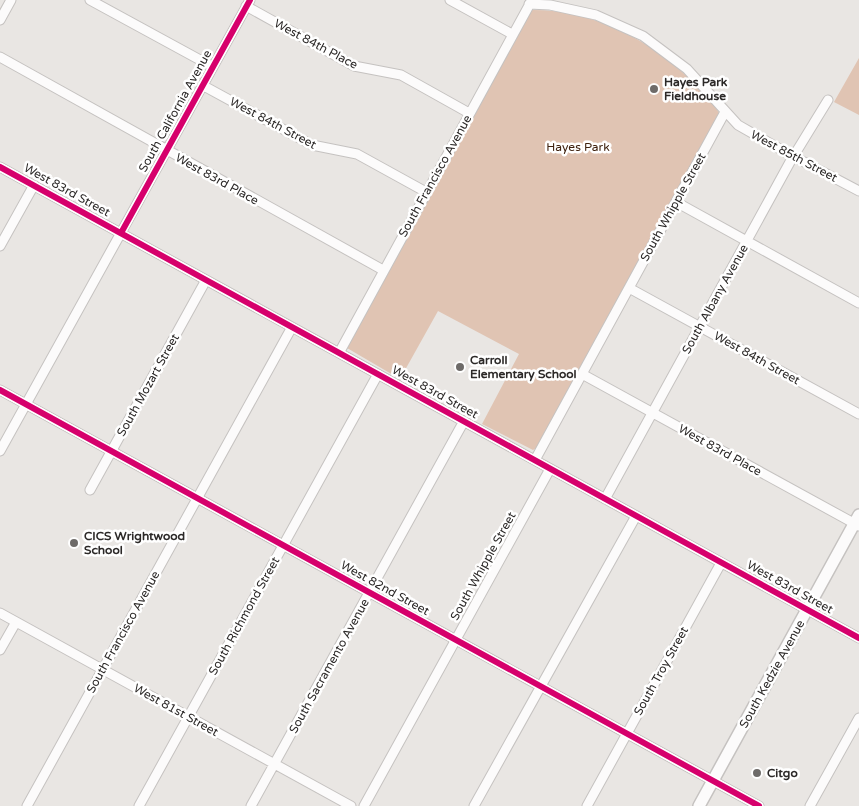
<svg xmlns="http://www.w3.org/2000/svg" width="859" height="806" viewBox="0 0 859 806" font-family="'Varela Round',sans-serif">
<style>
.green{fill:#e0c4b3}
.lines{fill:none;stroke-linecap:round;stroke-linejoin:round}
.minor-casing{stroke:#c5c2c0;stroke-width:11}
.major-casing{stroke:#c5c2c0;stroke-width:14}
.minor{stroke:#fcfbfb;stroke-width:9}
.major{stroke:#fcfbfb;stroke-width:11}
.cycleway-casing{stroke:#fff;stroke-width:9}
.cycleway{stroke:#d6006c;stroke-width:6}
.poi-dot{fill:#6e6b69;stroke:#fff;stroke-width:2}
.labels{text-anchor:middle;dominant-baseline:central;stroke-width:5;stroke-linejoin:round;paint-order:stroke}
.street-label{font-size:12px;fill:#2c2928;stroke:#fff}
.poi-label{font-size:12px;font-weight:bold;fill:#2c2928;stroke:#fff;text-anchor:start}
.park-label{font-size:12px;fill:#3e210e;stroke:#fff}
</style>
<rect width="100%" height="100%" fill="#e9e6e3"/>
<path class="green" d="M533,10C592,10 647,38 689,78C700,88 712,99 719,113L536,448L533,450L482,424L519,354L438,311L400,379L347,348L530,11Z
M859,58V115L834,102Z"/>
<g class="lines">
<g class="minor-casing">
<path id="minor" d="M90,0L213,67
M450,0L512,34
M529,4L550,5L596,15L643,36L687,69L738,125L787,153L859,191
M246,6L354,66L401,75L469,113
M0,20L11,0
M0,57L383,270
M202,85L312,145L357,154L426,192
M0,167L859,638
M676,202L859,303
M0,246L34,185
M629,288L859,414
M339,353L532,0
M582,374L859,526
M0,390L759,806
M0,451L250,0
M535,460L725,112
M90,490L206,280
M605,499L790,162L828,100
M0,613L351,806
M0,650L16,622
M27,806L292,327
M139,806L378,374
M251,806L464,421
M364,806L550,469
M474,806L636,516
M587,806L721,563
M810,806L859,718"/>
</g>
<g class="major-casing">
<path id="major" d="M699,806L859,515"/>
</g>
<use href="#minor" class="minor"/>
<use href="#major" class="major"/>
<g class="cycleway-casing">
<path id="cycleway" d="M0,167L859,638
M121,233L250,0
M0,390L759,806"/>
</g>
<use href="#cycleway" class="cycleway"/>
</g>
<g class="poi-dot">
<circle cx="654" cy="89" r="5"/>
<circle cx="460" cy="367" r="5"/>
<circle cx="74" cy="543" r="5"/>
<circle cx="757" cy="773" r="5"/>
</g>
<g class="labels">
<g class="street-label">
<text transform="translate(316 44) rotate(28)">West 84th Place</text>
<text transform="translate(175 111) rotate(-61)">South California Avenue</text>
<text transform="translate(273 123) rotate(28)">West 84th Street</text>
<text transform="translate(794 156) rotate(28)">West 85th Street</text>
<text transform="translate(435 176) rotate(-61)">South Francisco Avenue</text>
<text transform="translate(217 179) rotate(29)">West 83rd Place</text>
<text transform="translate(67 190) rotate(29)">West 83rd Street</text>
<text transform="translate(673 207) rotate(-61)">South Whipple Street</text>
<text transform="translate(715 299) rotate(-61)">South Albany Avenue</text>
<text transform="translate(757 358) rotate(29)">West 84th Street</text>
<text transform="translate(148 385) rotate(-61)">South Mozart Street</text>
<text transform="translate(435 392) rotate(29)">West 83rd Street</text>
<text transform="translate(720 450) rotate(29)">West 83rd Place</text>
<text transform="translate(483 566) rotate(-61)">South Whipple Street</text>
<text transform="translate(790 587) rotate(29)">West 83rd Street</text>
<text transform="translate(385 588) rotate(29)">West 82nd Street</text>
<text transform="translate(244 616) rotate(-61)">South Richmond Street</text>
<text transform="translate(123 632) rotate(-61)">South Francisco Avenue</text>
<text transform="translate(329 666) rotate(-61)">South Sacramento Avenue</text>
<text transform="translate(661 671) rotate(-61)">South Troy Street</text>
<text transform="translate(772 674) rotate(-61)">South Kedzie Avenue</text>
<text transform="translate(176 710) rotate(29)">West 81st Street</text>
</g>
<g class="poi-label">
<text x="664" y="82">Hayes Park<tspan x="664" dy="14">Fieldhouse</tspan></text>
<text x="470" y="360">Carroll<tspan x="470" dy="14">Elementary School</tspan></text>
<text x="84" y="536">CICS Wrightwood<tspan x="84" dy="14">School</tspan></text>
<text x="767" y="773">Citgo</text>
</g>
<g class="park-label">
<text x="578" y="147">Hayes Park</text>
</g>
</g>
</svg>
